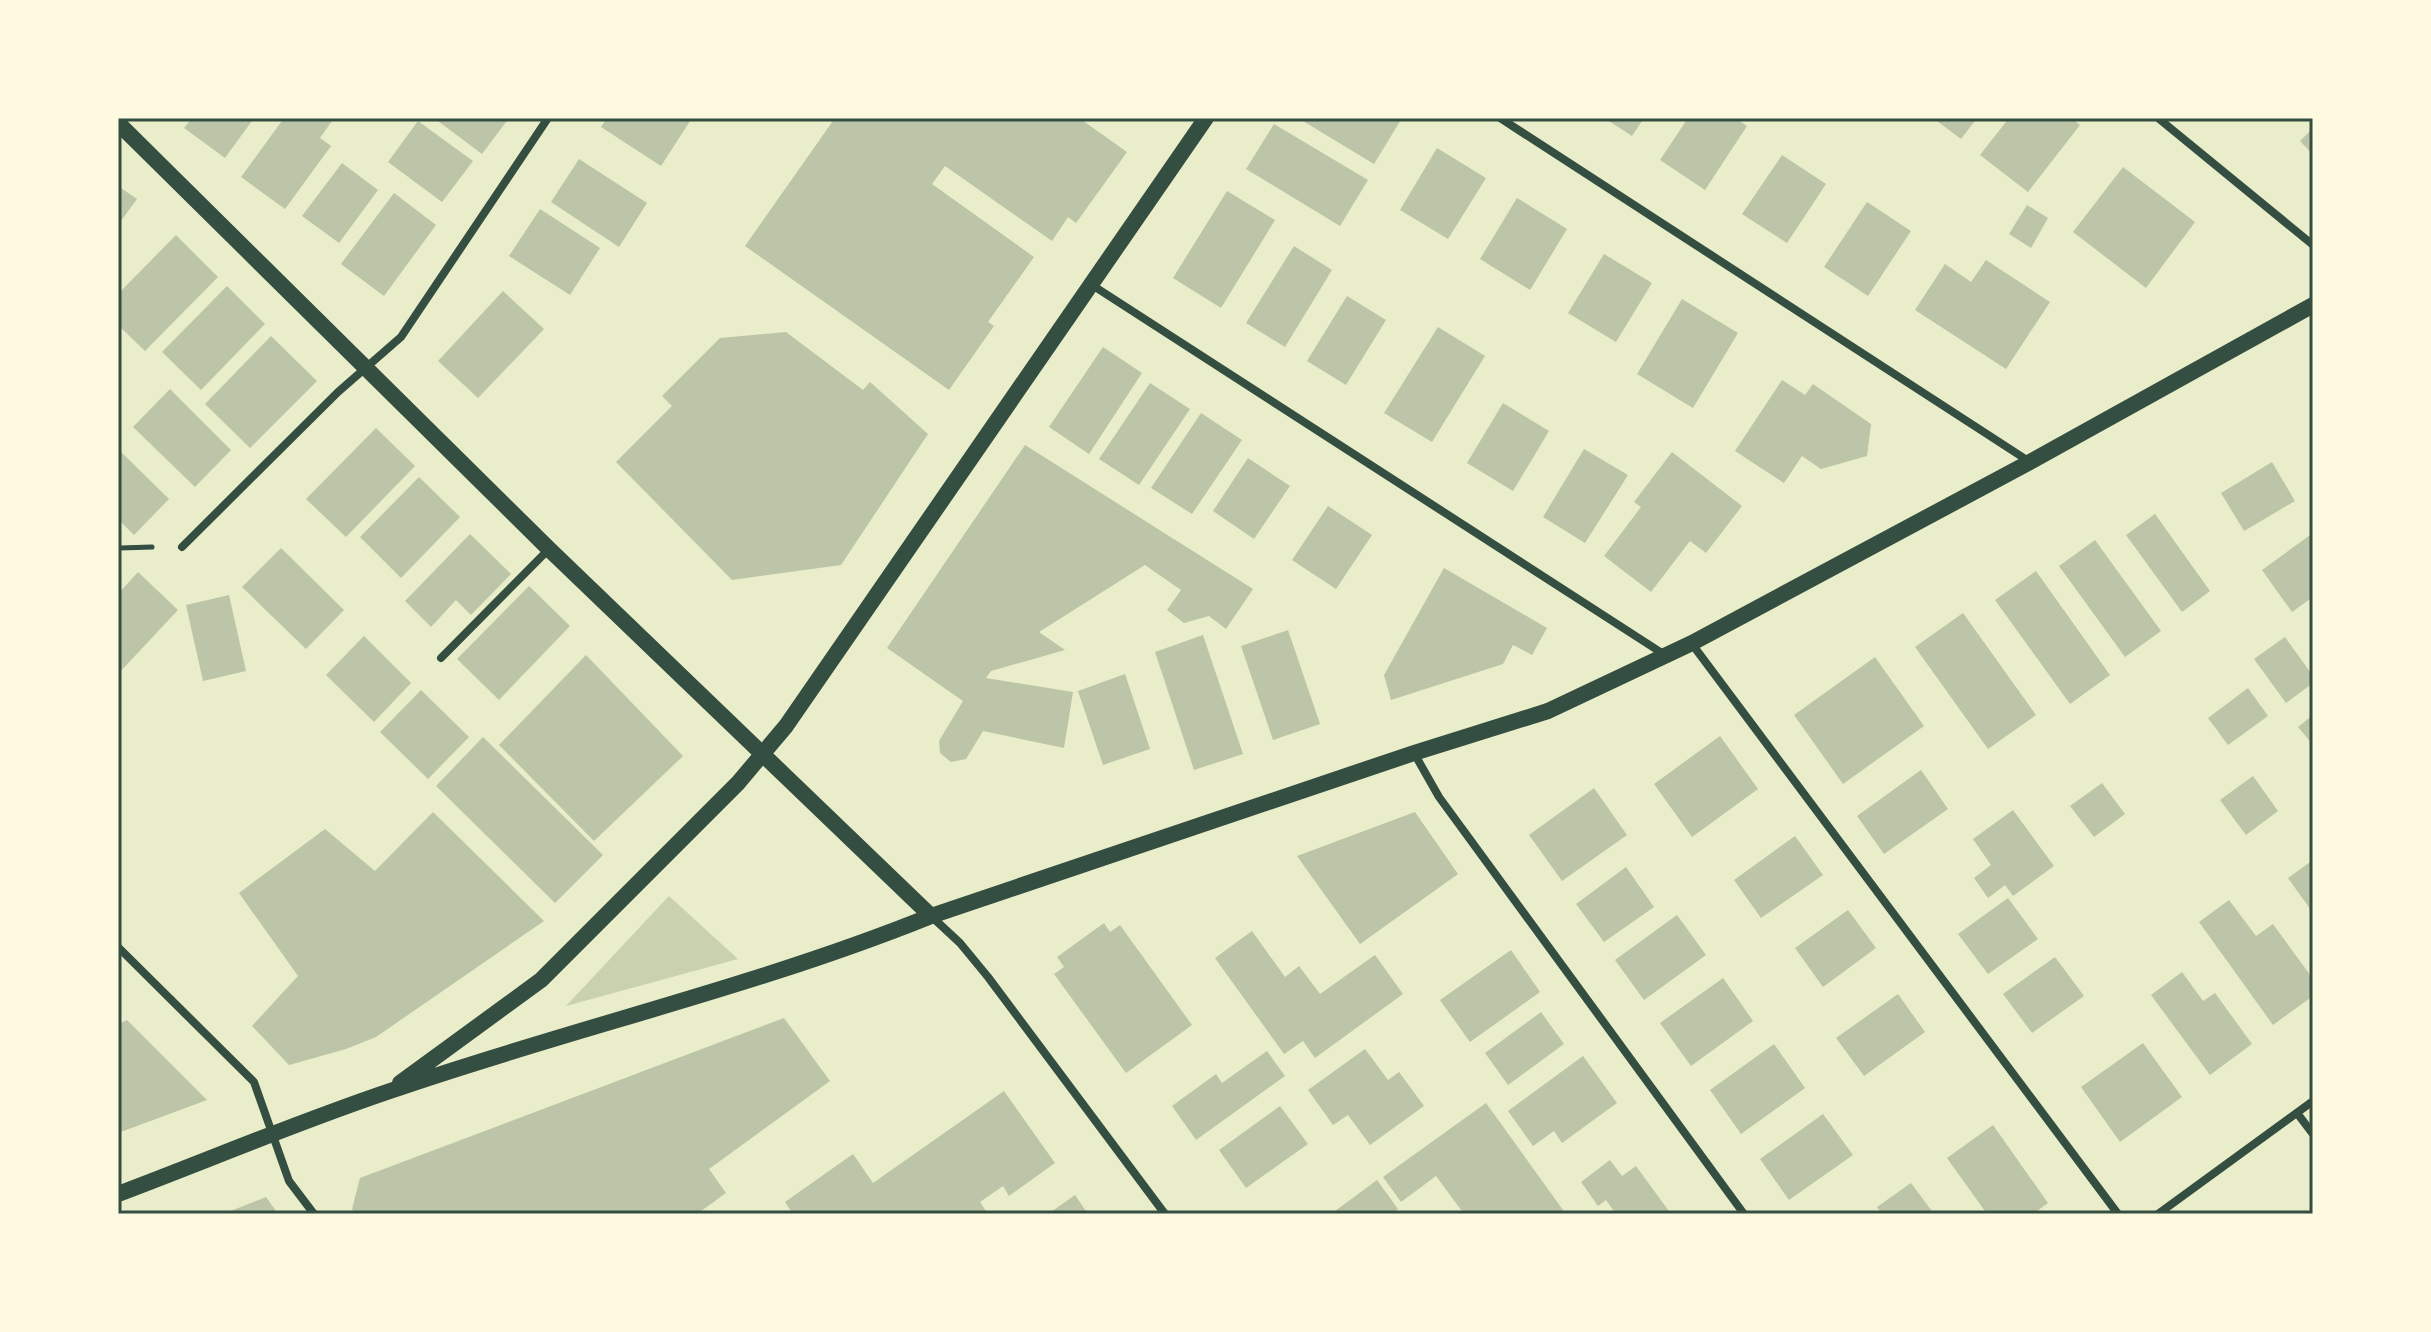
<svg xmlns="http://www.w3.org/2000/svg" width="2431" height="1332" viewBox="0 0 2431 1332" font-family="'Fira Sans',sans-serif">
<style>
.green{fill:#cad2ad}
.building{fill:#bcc5a7}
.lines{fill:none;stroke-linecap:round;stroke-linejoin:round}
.path{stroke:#344e41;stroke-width:5}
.minor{stroke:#344e41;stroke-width:8}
.secondary{stroke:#344e41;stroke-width:16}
.neatline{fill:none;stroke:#344e41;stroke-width:3}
</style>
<rect width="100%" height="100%" fill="#e9edc9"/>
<path class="green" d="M669,896L738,959L566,1006Z"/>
<path class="building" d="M192,118H254L225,158L184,128Z
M284,118H334L320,138L331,146L285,209L241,177Z
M434,118H509L482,154Z
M607,118H692L661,166L601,127Z
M835,118H1079L1127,152L1076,223L1068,217L1052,241L945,166L932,184L1034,257L988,322L994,326L949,390L745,246Z
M1298,118H1402L1374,164Z
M1604,118H1644L1632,136Z
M1688,118H1735L1747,126L1705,190L1660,160Z
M1933,118H1977L1961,139Z
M2009,118H2071L2080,125L2028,192L1980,155Z
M418,121L473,161L442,202L388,162Z
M1274,124L1368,180L1340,226L1246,169Z
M2313,128V155L2300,141Z
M1437,148L1486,178L1448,239L1400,210Z
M1782,155L1826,184L1787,243L1742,214Z
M579,159L647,203L619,247L551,202Z
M342,163L378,190L339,243L302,216Z
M2123,167L2195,222L2146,288L2073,232Z
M118,186L137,199L118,225Z
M1227,191L1275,220L1221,308L1173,278Z
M394,193L436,225L384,296L341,264Z
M1517,198L1567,229L1530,290L1480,259Z
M1867,202L1911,231L1868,296L1824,267Z
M2027,205L2048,218L2031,248L2009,234Z
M540,209L600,248L570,295L509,256Z
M176,235L218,277L145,351L118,325V294Z
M1294,246L1332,270L1285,347L1246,323Z
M1604,254L1652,283L1616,342L1568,313Z
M1986,260L2050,302L2006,369L1915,310L1945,264L1971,282Z
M227,286L265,324L201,390L162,352Z
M503,291L544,329L478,398L438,361Z
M1347,296L1386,320L1346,385L1307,361Z
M1682,299L1738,333L1693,408L1637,374Z
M1438,327L1485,356L1432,442L1384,413Z
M786,332L863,390L870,382L928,434L841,565L732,580L616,462L672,406L662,396L720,338Z
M271,336L317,381L250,448L205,404Z
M1103,347L1142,373L1089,454L1049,427Z
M1782,380L1805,395L1813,384L1871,424L1867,456L1821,469L1802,456L1784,483L1735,451Z
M1150,383L1190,409L1139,485L1099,459Z
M170,389L231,450L195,487L133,427Z
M1503,403L1549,431L1513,491L1467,463Z
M1201,413L1242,440L1192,514L1151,488Z
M376,428L415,466L346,537L306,499Z
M1025,445L1253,589L1226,629L1209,616L1184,623L1167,610L1181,590L1145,565L1039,632L1065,650L991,671L986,678L1073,692L1064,748L983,731L966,759L951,762L940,753L939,741L963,701L887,648Z
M118,449L169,499L134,535L118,519Z
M1584,449L1628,475L1585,543L1543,517Z
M1672,452L1742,506L1706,553L1690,541L1651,592L1604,556L1641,507L1634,502Z
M1248,458L1290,486L1254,539L1213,511Z
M2272,462L2295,501L2244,531L2221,493Z
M419,477L460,517L401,578L360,537Z
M1328,506L1372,535L1336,589L1292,560Z
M2155,514L2210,591L2182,612L2126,535Z
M2313,533V597L2292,612L2262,570Z
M470,534L511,574L471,615L456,600L431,627L405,601Z
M2095,540L2161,631L2125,657L2059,566Z
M281,548L344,610L306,649L242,587Z
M1444,568L1547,628L1532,655L1513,645L1503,664L1391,700L1384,675Z
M2036,571L2110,675L2070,704L1995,600Z
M138,572L178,610L118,674V594Z
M529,586L570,626L499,700L457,659Z
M229,595L246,671L203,681L186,605Z
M1963,613L2036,715L1988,749L1915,647Z
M1288,630L1320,724L1273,740L1241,646Z
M1203,635L1243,754L1194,770L1155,652Z
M364,636L411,683L374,722L326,675Z
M2285,637L2313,676V683L2286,703L2254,659Z
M586,655L683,756L594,841L499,745Z
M1875,657L1924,726L1843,784L1794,715Z
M1125,674L1150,749L1103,765L1078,691Z
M2248,688L2268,716L2228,745L2208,718Z
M421,690L469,737L428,779L380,732Z
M2313,715V745L2298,727Z
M1720,736L1758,789L1692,837L1654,784Z
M483,737L603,855L555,903L436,786Z
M1921,770L1948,809L1884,854L1857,816Z
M2253,776L2278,811L2246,835L2220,800Z
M2102,783L2125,814L2094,837L2070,806Z
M1594,788L1627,835L1562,881L1529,835Z
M2013,810L2054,866L2013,896L2005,885L1988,898L1974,878L1991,865L1973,839Z
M433,812L544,921L376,1037L346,1049L289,1065L252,1026L298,976L239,893L325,829L375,871Z
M1415,812L1458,874L1360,944L1297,856Z
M1795,836L1823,875L1761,918L1734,880Z
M2313,860V913L2288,878Z
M1626,867L1654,907L1604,942L1576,904Z
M2008,898L2038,939L1988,974L1958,934Z
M2229,900L2256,936L2273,924L2313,979V996L2273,1025L2199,922Z
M1848,910L1876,948L1823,987L1795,948Z
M1677,915L1706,955L1644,1000L1615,960Z
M1104,923L1110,932L1120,925L1192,1025L1126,1073L1054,974L1064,967L1057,957Z
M1252,931L1285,977L1299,966L1320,994L1375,955L1403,994L1315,1058L1303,1041L1284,1054L1215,958Z
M1511,950L1540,992L1470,1042L1440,1000Z
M2055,957L2084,996L2032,1033L2003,994Z
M2182,972L2203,1001L2215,993L2252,1044L2210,1075L2151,995Z
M1723,978L1753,1021L1691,1066L1660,1023Z
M1898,994L1925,1032L1864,1076L1836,1038Z
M1541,1012L1564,1044L1508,1085L1485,1053Z
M784,1018L830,1081L709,1169L726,1193L697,1214H355L352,1209L360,1178Z
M127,1020L207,1100L118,1133V1024Z
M2143,1043L2182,1097L2120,1142L2081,1087Z
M1774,1044L1805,1088L1741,1134L1710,1090Z
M1365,1049L1388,1080L1399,1072L1424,1106L1370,1145L1348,1115L1333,1125L1308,1090Z
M1267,1051L1285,1076L1196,1140L1172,1106L1216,1074L1222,1083Z
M1583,1056L1617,1103L1562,1143L1554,1131L1533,1146L1508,1111Z
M1004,1091L1055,1163L1009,1196L1003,1186L980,1202L988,1214H793L785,1202L853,1154L873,1183Z
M1486,1103L1563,1210L1558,1214H1464L1436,1176L1401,1202L1383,1177Z
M1280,1106L1308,1144L1246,1188L1219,1150Z
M1823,1114L1853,1155L1789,1200L1760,1159Z
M1993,1125L2048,1203L2033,1214H1987L1947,1158Z
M1610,1160L1622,1176L1636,1166L1671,1214H1616L1606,1200L1598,1206L1581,1182Z
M1377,1180L1398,1209L1392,1214H1331Z
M1911,1183L1934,1214H1882L1877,1207Z
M1075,1195L1088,1214H1048Z
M266,1197L278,1214H223Z"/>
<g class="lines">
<path class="path" d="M118,550L120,548L152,547"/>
<path class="minor" d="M1500,118L2030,462
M2158,118L2313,245
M1092,285L1665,655
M182,547L338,392L401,337L548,118
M1692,644L2118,1214
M441,658L549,549
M1414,753L1439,797L1744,1214
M931,916L960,943L988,977L1165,1214
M118,947L254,1082L289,1181L314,1214
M2297,1113L2313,1134
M2158,1214L2313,1101"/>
<path class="secondary" d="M118,123L549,549L931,916
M400,1083L541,980L738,783L786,726L1206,118
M118,1194C208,1160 298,1122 390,1091C569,1029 755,987 931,916L1414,753L1548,711L1692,643L2030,462L2313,305"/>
</g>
<rect width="2431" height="1332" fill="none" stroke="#fefae0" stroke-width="240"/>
<rect x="120" y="120" width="2191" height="1092" class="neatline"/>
</svg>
